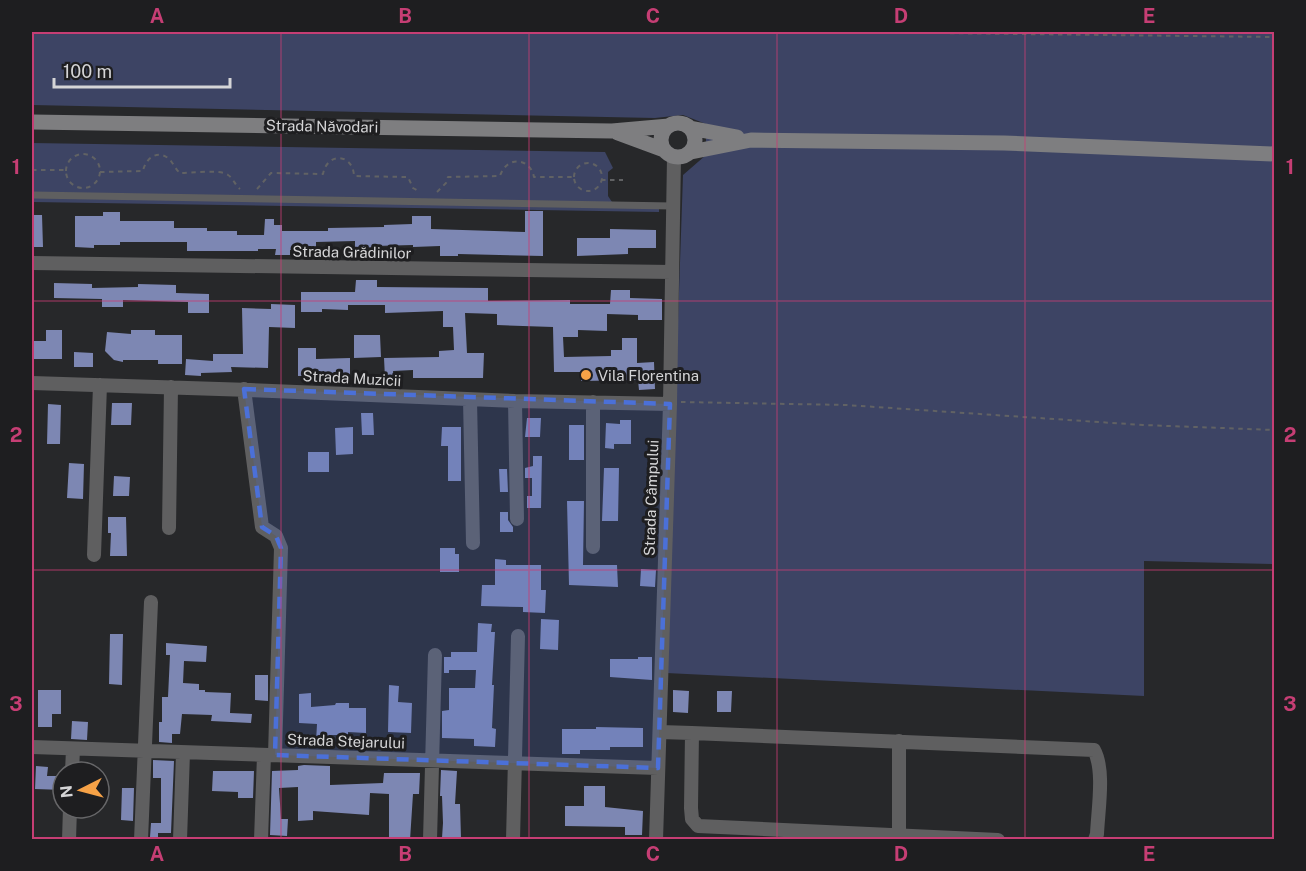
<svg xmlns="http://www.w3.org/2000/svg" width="1306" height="871" viewBox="0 0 1306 871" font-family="'Public Sans',sans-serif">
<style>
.green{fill:#3d4464}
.building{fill:#7d87b3}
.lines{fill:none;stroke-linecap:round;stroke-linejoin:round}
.path{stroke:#616264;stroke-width:2;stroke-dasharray:4.5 4.5;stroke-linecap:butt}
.service{stroke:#5f5f60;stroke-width:7}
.minor{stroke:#5f5f60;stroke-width:14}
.secondary{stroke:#7e7e80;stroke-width:15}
.marked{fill:#4b70d8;fill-opacity:0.2;stroke:#4b70d8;stroke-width:4.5;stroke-dasharray:12 8;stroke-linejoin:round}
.grid{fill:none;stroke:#c63e74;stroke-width:1.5;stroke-opacity:0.55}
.poi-dot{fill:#f6a247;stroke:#1e1e20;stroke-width:2}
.labels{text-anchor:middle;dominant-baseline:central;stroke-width:6;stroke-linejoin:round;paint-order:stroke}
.street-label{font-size:15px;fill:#d5d5d7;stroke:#1e1e20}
.poi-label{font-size:15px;fill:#d5d5d7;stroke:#1e1e20;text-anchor:start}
.neatline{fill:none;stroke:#c63e74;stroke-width:2}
.grid-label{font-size:20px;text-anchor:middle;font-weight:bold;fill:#c63e74}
</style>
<rect width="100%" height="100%" fill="#27282a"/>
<path class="green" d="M32,32H1274V564L1144,561V696L666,673L683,175L706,155V124L683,115L655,118L32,105Z
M32,143L605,152L613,168L608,172V196L612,202L659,203V212L32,202Z"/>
<path class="building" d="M525,211H543V256L458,254V256H440V246L413,247V245L374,246V250H355V241L316,242V249L290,250V255H275L276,249H258V251H187V242H120V245H94V248L75,247V216H103V212H120V221H174V228H207V231H237V235H264L265,219H274V225H282V231H328V228L384,227V225L412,224V216H431V229L525,232Z
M33,215H42L43,247H32Z
M610,229L656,230V248H628V254L577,256V238H610Z
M356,280H377V287L488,288V301L570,300V304H610L611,290H630V298L662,299V320H638V315L607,314V331L578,330V337H563L564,357L611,356V350H622V338H637V363L654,362L655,389L639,390L638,380L581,381V372H554L553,327L497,325V314L465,313L467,353H484L483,378H413V370L393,371L394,378H385L384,358L439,357V351L454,350L453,327H443V311L385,313V305H348V310L322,309V312H301V292H355Z
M54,283L92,284V288L138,287V284L176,285V293L209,294V313H188V302L123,300V307H102V299L54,298Z
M271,304L295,305V328L269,327L268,368L231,367L232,372L201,373V376L185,375L186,359L213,361V354H243L242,308L271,309Z
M46,330H62V359H32V341H46Z
M131,330H155V335H182V364H158V360H123V362L114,360L105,351L107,332L131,334Z
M354,335H380L381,357L354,358Z
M298,348H316V359L350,358V375L298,376Z
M74,352L93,353V367H74Z
M112,403H132L131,425H111Z
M48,404L61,405L60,444H47Z
M361,413H373L374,435H362Z
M527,418H541L540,437H525Z
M620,420H631V444H614V449L605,448L606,423L620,424Z
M569,425H584V460H569Z
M353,427V454L336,455L335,428Z
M442,427H461V481H448V446H441Z
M308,452H329V472H308Z
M533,456H542L541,508H527V496H532V478H525V468L533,466Z
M69,463L84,464L83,499L67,498Z
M604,468H619L618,521H602Z
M499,469H507L508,492H500Z
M114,476L130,477L129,496H113Z
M567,501H584L583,565H617L618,587L569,585Z
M500,512H508V520L513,527V532H500Z
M108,517H126L127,556H110L111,533H108Z
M440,548H455V554H459V572H440Z
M495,559L506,560V565H541V590H546L545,613L523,612V607L481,606L482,585H495Z
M641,569L656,570L655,587L640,586Z
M541,619L559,620L558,650L540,649Z
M478,623L492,624L491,632H495L492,685H494L492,728L496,729L495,747L474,746V739L442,738V711L449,710V688H475L476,670H449V673H444V657H451V652H477Z
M110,634H123L122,685L109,684Z
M166,643L207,646L206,662L184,661L183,683L199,684V690H205V692L231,693L230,713L252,714L251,723L211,721L212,715L182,714L180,734H172V743L159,742V722H162V697H168L170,655H166Z
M638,657H652V680L610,677V659H638Z
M255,675H268V701L255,700Z
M389,685L399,686L398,702L412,703L411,733L388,732Z
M38,690H61V714H52V727H38Z
M673,690L689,691L688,713L673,712Z
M717,691H732L731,712H717Z
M311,693V707L335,705L336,703H349V708H366V733L348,732V735H329L328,743L316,742L317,724L299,723V694Z
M72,721L88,722L87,740L71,739Z
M596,727L643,728V747H610V750H580V754H562V729H596Z
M153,760L174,761L171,833H158V838L150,837L151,823H161V778H153Z
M304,765L330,766V785L383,783L384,773H420L419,794H413L410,840H389V794L370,793L369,815L313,811V820L298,821V787L279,788L281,819H288L287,836L270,835L272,771L298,770V766Z
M36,766L48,767L47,776H63V790L35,789Z
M441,770L457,771L455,804H460L461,838H442L443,823L442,796H440Z
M213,771H254L253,798H238V792L212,791Z
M584,786H605V807L643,811L642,835H625V827L565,826V806H584Z
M122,788H134L133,821L121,820Z"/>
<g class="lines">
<path class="path" d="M851,32L1274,37
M66 171a17 17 0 1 1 34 0a17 17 0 1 1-34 0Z
M574 177a14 14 0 1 1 28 0a14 14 0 1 1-28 0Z
M32,170H66
M100,172L143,171C145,160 156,149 168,158C173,162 175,169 180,173C190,173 221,169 228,175C233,178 235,185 240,189
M601,180H623
M257,189L271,173L323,174C327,152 353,153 354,176L408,177L413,188L420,192
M437,192L446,183L448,177L500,176C506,156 530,157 534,177H573
M681,402L846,405L1143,425L1274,430"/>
<path class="service" d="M32,195L673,206"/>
<path class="minor" d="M32,263L672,272
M32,383L250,390L515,401L670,404
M244,389L262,527L276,536L281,548L275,755
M470,400L473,543
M515,401L517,519
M169,528L171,387
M593,547V402
M94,555L100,385
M660,732L692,733L691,808L692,819L698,826L998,840
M692,733L1094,750C1105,770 1098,810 1097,834L1095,840
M899,741V836
M32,747L658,768
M72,772L73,749
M69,840L70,808
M141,840L151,602
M180,840L183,753
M261,840L264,755
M430,840L435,655
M513,840L518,636
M656,840L670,404L674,157"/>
<path class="secondary" d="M32,122L612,131L669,126
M661 140a17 17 0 1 1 34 0a17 17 0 1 1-34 0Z
M690,128L737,137
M618,133L664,150
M691,152L751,140L1004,143L1274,154"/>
</g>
<path class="marked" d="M244,389L670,404L658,768L275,755L281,548L276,536L262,527Z"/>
<path class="grid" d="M281,32V840M529,32V840M777,32V840M1025,32V840M32,301H1274M32,570H1274"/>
<circle class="poi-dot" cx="586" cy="375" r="6"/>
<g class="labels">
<g class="street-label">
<text transform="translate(322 126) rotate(1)">Strada Năvodari</text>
<text transform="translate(352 252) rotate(1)">Strada Grădinilor</text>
<text transform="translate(352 378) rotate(3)">Strada Muzicii</text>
<text transform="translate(651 498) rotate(-88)">Strada Câmpului</text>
<text transform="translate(346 741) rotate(2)">Strada Stejarului</text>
</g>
<g class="poi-label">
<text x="598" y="375">Vila Florentina</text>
</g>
</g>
<rect width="1306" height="871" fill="none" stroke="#1e1e20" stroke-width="66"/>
<g transform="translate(81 790) rotate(264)"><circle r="28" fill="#1e1e20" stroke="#676769" stroke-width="1.5"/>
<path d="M0-4.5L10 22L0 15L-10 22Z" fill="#f6a247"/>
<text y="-9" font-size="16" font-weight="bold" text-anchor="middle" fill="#d5d5d7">N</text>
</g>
<path d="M54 78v9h176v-9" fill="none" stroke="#d5d5d7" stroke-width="3"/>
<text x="63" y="78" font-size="18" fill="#d5d5d7" stroke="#1e1e20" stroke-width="4.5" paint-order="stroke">100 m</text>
<rect x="33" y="33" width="1240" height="805" class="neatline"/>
<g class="grid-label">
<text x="157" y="23">A</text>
<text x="405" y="23">B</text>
<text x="653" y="23">C</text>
<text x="901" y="23">D</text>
<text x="1149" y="23">E</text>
<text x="16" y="174">1</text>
<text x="1290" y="174">1</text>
<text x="16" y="442">2</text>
<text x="1290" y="442">2</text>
<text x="16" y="711">3</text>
<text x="1290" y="711">3</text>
<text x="157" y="861">A</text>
<text x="405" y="861">B</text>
<text x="653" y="861">C</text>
<text x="901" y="861">D</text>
<text x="1149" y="861">E</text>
</g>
</svg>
